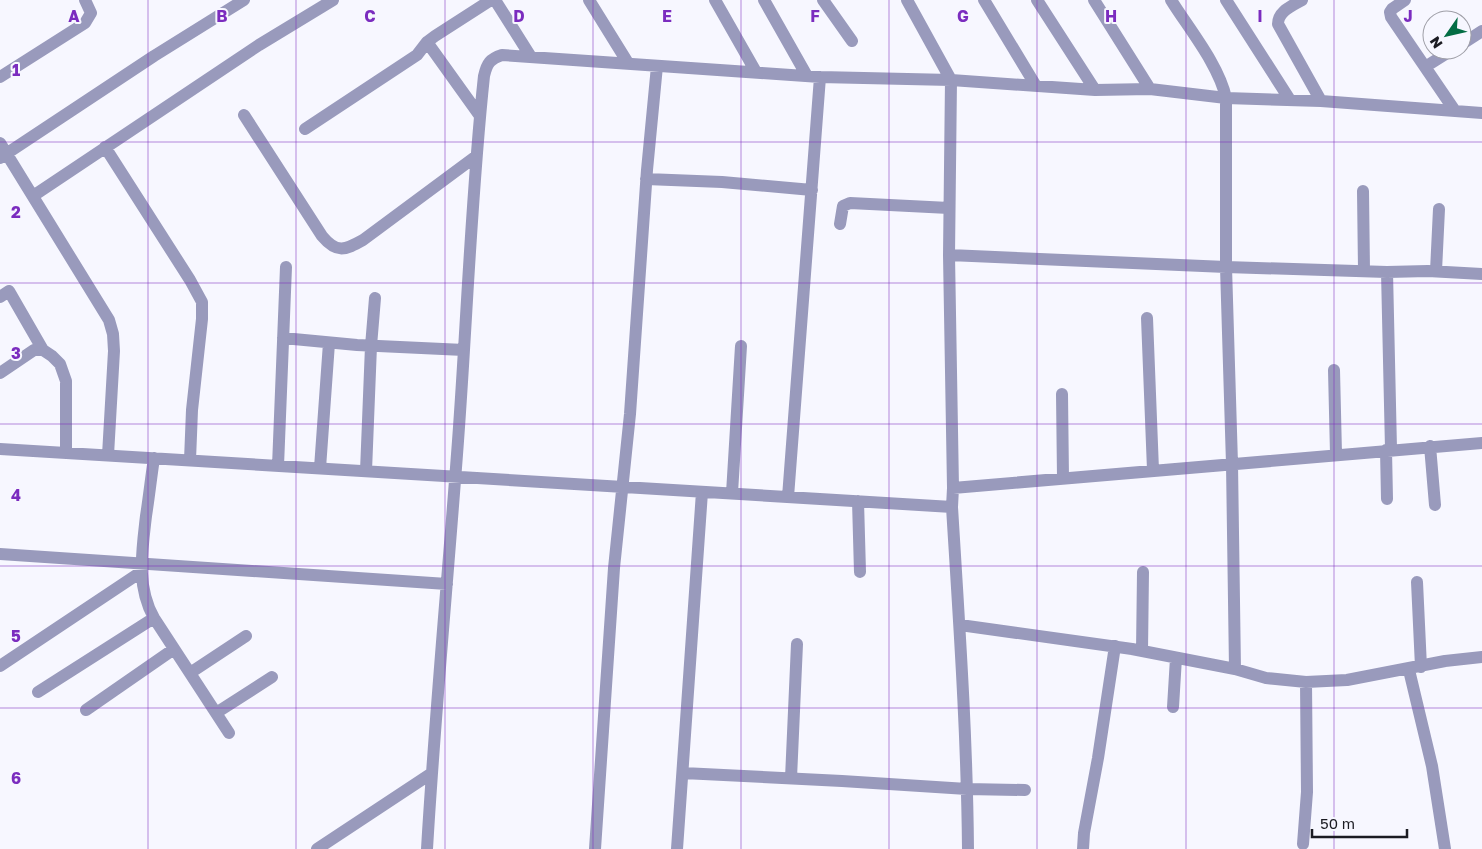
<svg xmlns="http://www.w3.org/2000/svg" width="1482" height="849" viewBox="0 0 1482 849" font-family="'Golos Text',sans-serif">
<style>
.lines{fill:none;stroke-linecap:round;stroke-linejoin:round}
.minor{stroke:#999abc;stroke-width:12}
.grid{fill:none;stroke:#7b2cbf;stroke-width:1;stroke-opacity:0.55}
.grid-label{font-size:16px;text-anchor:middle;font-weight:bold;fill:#7b2cbf;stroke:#f7f7ff;stroke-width:4;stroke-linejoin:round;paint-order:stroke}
</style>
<rect width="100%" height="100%" fill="#f7f7ff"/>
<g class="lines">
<path class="minor" d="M495,0L531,57
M589,0L628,63
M715,0L756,72
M764,0L807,76
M823,0L852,41
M907,0L951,80L949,255L953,488
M984,0L1036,86
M1037,0L1095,90
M1094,0L1150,89
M1171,0C1189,29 1219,65 1226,98V267L1232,464L1235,669
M1226,0L1290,100
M1302,0C1292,6 1278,11 1278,24L1321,101
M1405,0L1392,9L1390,12L1391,17L1455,111
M427,42L480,116
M1462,44L1482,31
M1425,67L1452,50
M0,77L85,23L91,13L85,0
M244,115L322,236C337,254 345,250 363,240L475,157
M305,129L417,55L427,42L435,36L491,0
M0,143L109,320L113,334L114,351L108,455
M105,147L190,280L202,302V319L192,410L190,460
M0,158L154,56L244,0
M646,179L722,182L812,190
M1363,191L1364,270
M33,196L259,45L333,0
M840,224L843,206L850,203L949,208
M949,255L1226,267L1387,272L1428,271L1482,274
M1436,271L1439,209
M1387,272L1391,449
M0,297L9,291L43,350
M1147,318L1153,470
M283,338L357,345L464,350
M1334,370L1336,454
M0,373L34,350H43L52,356L60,364L66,381V453
M1062,394L1063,478
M1430,446L1435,505
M0,449L952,507
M1386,450L1387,499
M154,458C151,478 149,497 146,516C142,551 136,586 154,618L229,733
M278,466L286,267
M320,468L329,343
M366,471L371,346L375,298
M732,493L741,346
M788,497L820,77
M858,501L860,572
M0,554L447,584
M1417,582L1421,667
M960,625L1132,649L1235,669L1266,678L1306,682L1347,680L1445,661L1482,657
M1142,651L1143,572
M0,666L141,572
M1409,670L1432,766L1445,849
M190,673L246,636
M38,692L154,618
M1173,707L1176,658
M86,710L174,649
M216,713L272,677
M683,773L842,781L967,789L1025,790
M791,778L797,644
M1303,844L1307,792L1306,682
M317,849L432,773
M427,849C435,713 448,577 458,441C467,319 471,197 484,76C487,63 490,59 502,55L820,77L951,80L1095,90L1150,89L1226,98L1321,101L1482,113
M595,849L614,568L630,414L647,170L657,66
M677,849L702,492
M968,849C967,735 959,621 952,507L953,488L1482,443
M1083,849L1084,833L1098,758L1115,646"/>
</g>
<path class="grid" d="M148,0V849M296,0V849M445,0V849M593,0V849M741,0V849M889,0V849M1037,0V849M1186,0V849M1334,0V849M0,142H1482M0,283H1482M0,424H1482M0,566H1482M0,708H1482"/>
<g class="grid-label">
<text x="74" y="22">A</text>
<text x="222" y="22">B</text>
<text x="370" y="22">C</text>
<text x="519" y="22">D</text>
<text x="667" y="22">E</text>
<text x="815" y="22">F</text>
<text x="963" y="22">G</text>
<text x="1111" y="22">H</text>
<text x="1260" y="22">I</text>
<text x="1408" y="22">J</text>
<text x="16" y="76">1</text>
<text x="16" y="218">2</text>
<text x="16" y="359">3</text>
<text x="16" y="501">4</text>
<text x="16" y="642">5</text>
<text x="16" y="784">6</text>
</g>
<g transform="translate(1447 35) rotate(236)"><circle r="24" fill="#f7f7ff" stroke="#9f9fa7"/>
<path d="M0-4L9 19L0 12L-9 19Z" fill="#036d44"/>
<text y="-8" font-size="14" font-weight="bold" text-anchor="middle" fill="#1b1b22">N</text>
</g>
<path d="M1312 829v8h95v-8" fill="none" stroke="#1b1b22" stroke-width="2.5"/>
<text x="1320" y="829" font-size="15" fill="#1b1b22" stroke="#f7f7ff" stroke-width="4" paint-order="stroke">50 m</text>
</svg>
